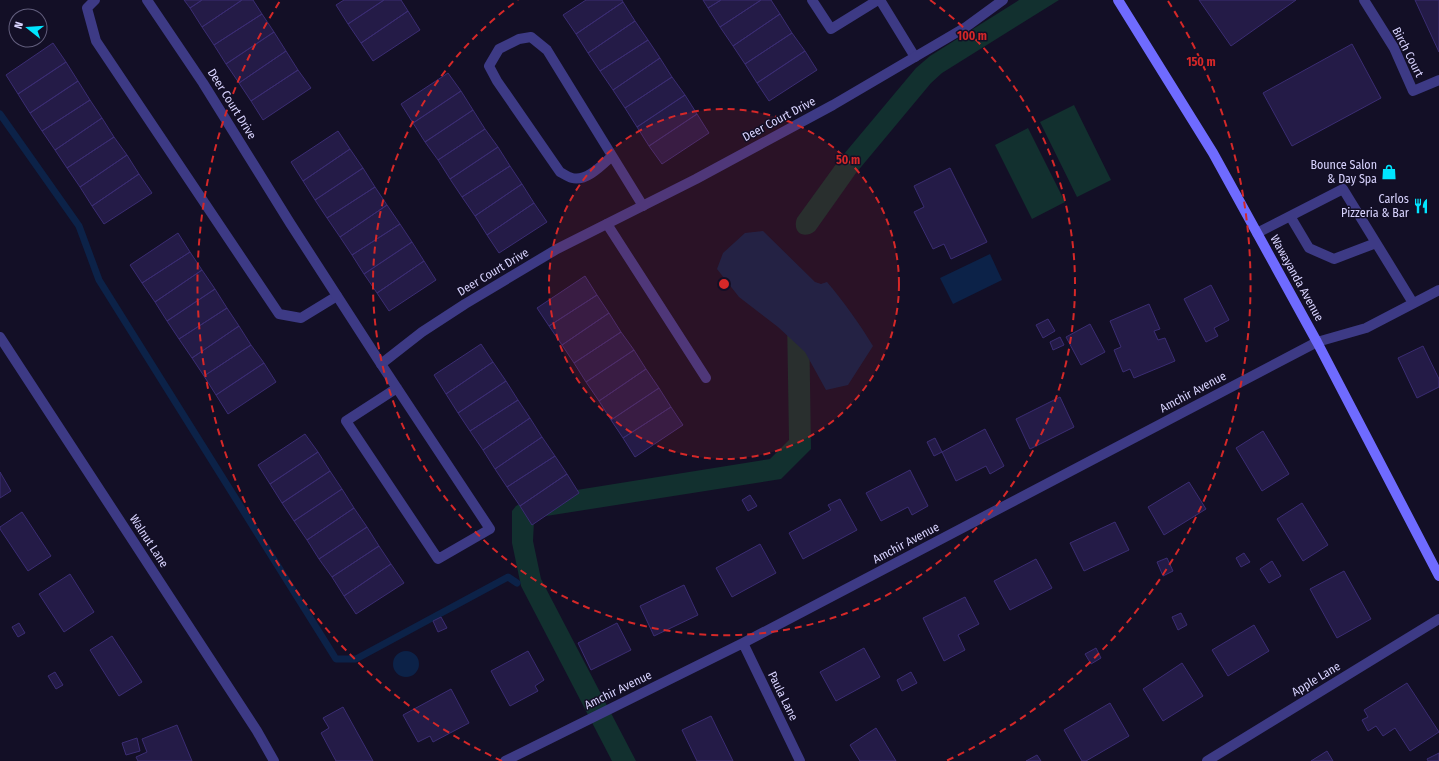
<svg xmlns="http://www.w3.org/2000/svg" width="1439" height="761" viewBox="0 0 1439 761" font-family="'Fira Sans Condensed',sans-serif">
<style>
.green{fill:#12302f}
.water{fill:#0c2248}
.lines{fill:none;stroke-linecap:round;stroke-linejoin:round}
.stream{stroke:#0c2248;stroke-width:7}
.building{fill:#241b47;stroke:#3b2d73}
.lane{stroke:#3d3a85;stroke-width:10}
.street{stroke:#3d3a85;stroke-width:10}
.secondary{stroke:#6f6bff;stroke-width:10}
.ring{fill:none;stroke:#d62828;stroke-width:2;stroke-dasharray:7 5}
.labels{text-anchor:middle;dominant-baseline:central;stroke-width:3;stroke-linejoin:round;paint-order:stroke}
.street-label{font-size:12px;fill:#d9d4ff;stroke:#130f26}
.poi-label{font-size:12px;fill:#d9d4ff;stroke:#130f26;text-anchor:end}
.centre{fill:#d62828;stroke:#130f26;stroke-width:2}
.ring-label{font-size:12px;text-anchor:middle;font-weight:bold;fill:#d62828;stroke:#130f26;stroke-width:3;stroke-linejoin:round;paint-order:stroke}
</style>
<rect width="100%" height="100%" fill="#130f26"/>
<path class="green" d="M1019,0H1059L942,73L931,83L856,173L815,231C803,240 792,232 797,218L839,160L916,68L930,56Z
M1074,105L1111,180L1077,197L1040,122Z
M1028,128L1065,202L1032,219L995,145Z
M809,316L811,449L781,479L540,517L534,521L533,541L541,579L636,761H612L521,586L512,543V511L516,506L533,497L770,459L789,440L787,317Z"/>
<path class="water" d="M763,231L815,282L821,284L827,282C844,302 859,323 873,346L848,385L826,390L805,352L778,327L739,297L717,269L723,253L745,233Z
M990,254L1002,280L953,304L940,278Z
M393 664a13 13 0 1 1 26 0a13 13 0 1 1-26 0Z"/>
<g class="lines">
<path class="stream" d="M0,114L79,226L99,280L336,659H356L508,577L517,583"/>
</g>
<path class="building" d="M184,0H202L190,8Z
M202,0H242L202,27L190,8Z
M242,0H253L262,14L214,45L202,27Z
M344,0H384L348,24L336,5Z
M384,0H401L408,11L361,43L348,24Z
M586,0H622L623,2L576,34L563,15Z
M703,0H721L708,8Z
M721,0H761L720,27L708,8Z
M761,0H771L780,14L733,46L720,27Z
M1199,0H1296L1231,46Z
M1415,0H1439V52Z
M623,2L635,21L588,53L576,34Z
M408,11L420,30L373,61L361,43Z
M262,14L274,32L226,64L214,45Z
M780,14L792,33L745,64L733,46Z
M635,21L648,40L600,71L588,53Z
M274,32L286,51L239,83L226,64Z
M792,33L805,51L757,83L745,64Z
M648,40L660,58L613,90L600,71Z
M53,43L66,62L18,94L6,75Z
M1352,44L1381,98L1292,146L1263,93Z
M286,51L298,70L251,101L239,83Z
M805,51L817,70L769,101L757,83Z
M660,58L672,77L625,108L613,90Z
M66,62L78,81L30,113L18,94Z
M298,70L311,88L263,120L251,101Z
M448,73L461,91L413,123L401,104Z
M672,77L685,95L637,127L625,108Z
M78,81L90,100L42,131L30,113Z
M461,91L473,110L425,142L413,123Z
M685,95L697,114L649,146L637,127Z
M90,100L102,118L55,150L42,131Z
M473,110L485,129L438,160L425,142Z
M697,114L709,133L662,164L649,146Z
M102,118L114,137L67,168L55,150Z
M485,129L498,147L450,179L438,160Z
M338,131L350,149L303,181L291,162Z
M114,137L127,155L80,187L67,168Z
M498,147L510,166L462,197L450,179Z
M350,149L363,168L315,200L303,181Z
M127,155L139,174L92,206L80,187Z
M510,166L522,184L475,216L462,197Z
M363,168L375,187L327,218L315,200Z
M950,168L987,242L951,259L944,244L933,249L914,212L924,207L914,186Z
M139,174L152,193L104,224L92,206Z
M522,184L534,203L487,235L475,216Z
M375,187L387,205L340,237L327,218Z
M534,203L547,222L499,253L487,235Z
M387,205L400,224L352,255L340,237Z
M400,224L412,242L364,274L352,255Z
M178,233L190,252L142,283L130,265Z
M412,242L424,261L377,293L364,274Z
M190,252L202,270L155,302L142,283Z
M424,261L436,280L389,311L377,293Z
M202,270L215,289L167,321L155,302Z
M585,276L597,295L549,326L537,308Z
M1211,285L1229,320L1214,328L1218,336L1206,342L1184,299Z
M215,289L227,308L179,339L167,321Z
M597,295L609,313L562,345L549,326Z
M1149,304L1160,329L1154,331L1158,340L1165,338L1175,361L1134,378L1130,369L1123,372L1114,350L1121,347L1110,321Z
M227,308L239,326L192,358L179,339Z
M609,313L621,332L574,363L562,345Z
M1048,319L1055,331L1043,338L1036,325Z
M1090,324L1105,352L1081,365L1066,337Z
M239,326L251,345L204,376L192,358Z
M621,332L634,350L586,382L574,363Z
M1060,337L1064,345L1053,350L1050,342Z
M481,344L493,362L446,394L434,375Z
M251,345L264,363L216,395L204,376Z
M1423,346L1439,379V387L1417,398L1398,358Z
M634,350L646,369L599,401L586,382Z
M493,362L506,381L458,413L446,394Z
M264,363L276,382L228,414L216,395Z
M646,369L659,388L611,420L599,401Z
M506,381L518,400L470,431L458,413Z
M659,388L671,407L623,438L611,420Z
M1060,397L1074,427L1030,449L1016,419Z
M518,400L530,418L483,450L470,431Z
M671,407L683,425L635,457L623,438Z
M530,418L542,437L495,469L483,450Z
M985,429L1004,466L990,474L986,466L956,481L942,452Z
M1263,431L1289,474L1262,491L1236,448Z
M305,434L318,452L270,484L258,465Z
M542,437L555,456L507,487L495,469Z
M935,438L942,452L934,456L927,442Z
M318,452L330,471L282,503L270,484Z
M555,456L567,474L520,506L507,487Z
M910,470L928,506L912,515L908,507L881,521L866,493Z
M330,471L342,489L294,521L282,503Z
M0,472L11,491L0,498Z
M567,474L579,493L532,525L520,506Z
M1189,482L1206,509L1164,535L1148,507Z
M342,489L354,508L307,540L294,521Z
M750,495L757,506L748,511L742,500Z
M840,499L857,530L803,559L789,533L831,510L828,505Z
M1302,503L1328,545L1303,561L1277,519Z
M354,508L367,527L319,559L307,540Z
M22,512L51,556L28,571L0,529V527Z
M1115,522L1129,550L1084,571L1070,543Z
M367,527L379,546L332,577L319,559Z
M760,544L776,573L732,597L716,568Z
M379,546L391,564L344,596L332,577Z
M1244,553L1250,562L1241,567L1236,558Z
M1167,558L1173,571L1163,576L1157,562Z
M1036,559L1052,588L1010,610L994,581Z
M1272,561L1281,576L1269,583L1260,569Z
M391,564L404,583L356,614L344,596Z
M1344,571L1371,619L1337,638L1310,589Z
M70,574L94,612L64,632L39,594Z
M684,585L698,615L654,636L640,606Z
M965,597L979,624L958,635L965,650L944,661L923,618Z
M1181,613L1187,625L1178,630L1172,617Z
M441,617L447,628L438,632L433,621Z
M19,623L25,633L18,637L12,627Z
M617,623L631,650L591,670L578,643Z
M1254,625L1269,651L1228,676L1212,650Z
M112,636L142,682L119,696L90,650Z
M864,648L880,677L836,701L820,672Z
M1096,648L1101,658L1091,664L1085,654Z
M528,651L544,680L535,686L538,691L510,706L491,671Z
M1182,663L1203,696L1163,721L1143,689Z
M55,672L63,685L56,689L48,676Z
M911,672L917,683L902,691L897,680Z
M1407,683L1439,732L1410,751L1395,728L1383,736L1376,726L1368,731L1362,720L1368,717L1364,710Z
M451,689L469,723L433,742L430,736L418,742L403,715Z
M1110,703L1129,736L1086,761H1082L1064,730Z
M343,707L373,761H336L321,733L329,728L323,718Z
M711,716L733,761H697L682,730Z
M177,725L192,761H138L136,757L147,752L142,739Z
M876,728L896,761H860L850,745Z
M137,738L140,751L126,755L122,743Z
M1327,751L1333,761H1311Z
M1439,753V761H1428L1427,759Z
M1037,755L1041,761H1026Z"/>
<g class="lines">
<path class="lane" d="M95,0L87,8L96,41L279,314L301,318L337,296
M812,0L831,29L878,0
M880,0L915,57
M1364,0L1394,48L1413,91L1439,80
M612,156C602,165 586,182 572,178C568,177 564,174 560,172L497,81L489,66L499,49L519,39L531,37L547,50L643,206
M1290,216L1309,248L1334,259L1376,243
M607,224L706,378
M1257,233L1343,189L1413,303
M381,364L490,529L438,559L346,421L397,388"/>
<path class="street" d="M147,0L203,83L290,223L381,364L422,332L465,304L557,249L696,179L833,105L966,27L1003,0
M0,337L257,731L274,761
M743,643L800,761
M505,761L743,643L1317,342L1366,328L1439,290
M1207,761L1439,619"/>
<path class="secondary" d="M1118,0L1213,153L1317,342L1439,576"/>
</g>
<circle cx="724" cy="284" r="175" fill="#d62828" fill-opacity=".12"/>
<g class="ring">
<circle cx="724" cy="284" r="175"/>
<path d="M930 0A351 351 0 1 1 518 0"/>
<path d="M502 761A526 526 0 0 1 280 1M1168 1A526 526 0 0 1 946 761"/>
</g>
<defs>
<g id="shop-bare" transform="scale(1.2)"><path d="M-5-2.5h2.3a2.7 3.5 0 0 1 5.4 0H5L5.5 6h-11ZM-1.5-2.5h3a1.5 2.3 0 0 0-3 0Z" fill="#00e5ff" stroke="#130f26" stroke-width="2.5" paint-order="stroke"/></g>
<g id="restaurant-bare" transform="scale(1.2)"><path d="M-5-6h1v4h1v-4h1v4h1v-4h1v5L-1.5 .5V6h-2V.5L-5-1ZM5-6V6H3V1.5H1.5Q1.5-4 5-6Z" fill="#00e5ff" stroke="#130f26" stroke-width="2.5" paint-order="stroke"/></g>
</defs>
<g fill-rule="evenodd">
<use href="#shop-bare" x="1389" y="172"/>
<use href="#restaurant-bare" x="1421" y="206"/>
</g>
<g class="labels">
<g class="street-label">
<text transform="translate(1408 52) rotate(63)">Birch Court</text>
<text transform="translate(232 104) rotate(58)">Deer Court Drive</text>
<text transform="translate(779 119) rotate(-28)">Deer Court Drive</text>
<text transform="translate(493 272) rotate(-31)">Deer Court Drive</text>
<text transform="translate(1297 278) rotate(61)">Wawayanda Avenue</text>
<text transform="translate(1193 392) rotate(-28)">Amchir Avenue</text>
<text transform="translate(149 541) rotate(57)">Walnut Lane</text>
<text transform="translate(906 543) rotate(-28)">Amchir Avenue</text>
<text transform="translate(1316 679) rotate(-31)">Apple Lane</text>
<text transform="translate(618 690) rotate(-26)">Amchir Avenue</text>
<text transform="translate(783 696) rotate(64)">Paula Lane</text>
</g>
<g class="poi-label">
<text x="1377" y="165">Bounce Salon<tspan x="1377" dy="14">&amp; Day Spa</tspan></text>
<text x="1409" y="199">Carlos<tspan x="1409" dy="14">Pizzeria &amp; Bar</tspan></text>
</g>
</g>
<circle cx="724" cy="284" r="6" class="centre"/>
<g class="ring-label">
<text x="972" y="40">100 m</text>
<text x="1201" y="66">150 m</text>
<text x="848" y="164">50 m</text>
</g>
<g transform="translate(28 28) rotate(287)"><circle r="19" fill="#130f26" stroke="#625e7d"/>
<path d="M0-3L7 15L0 10L-7 15Z" fill="#00e5ff"/>
<text y="-6" font-size="11" font-weight="bold" text-anchor="middle" fill="#d9d4ff">N</text>
</g>
</svg>
